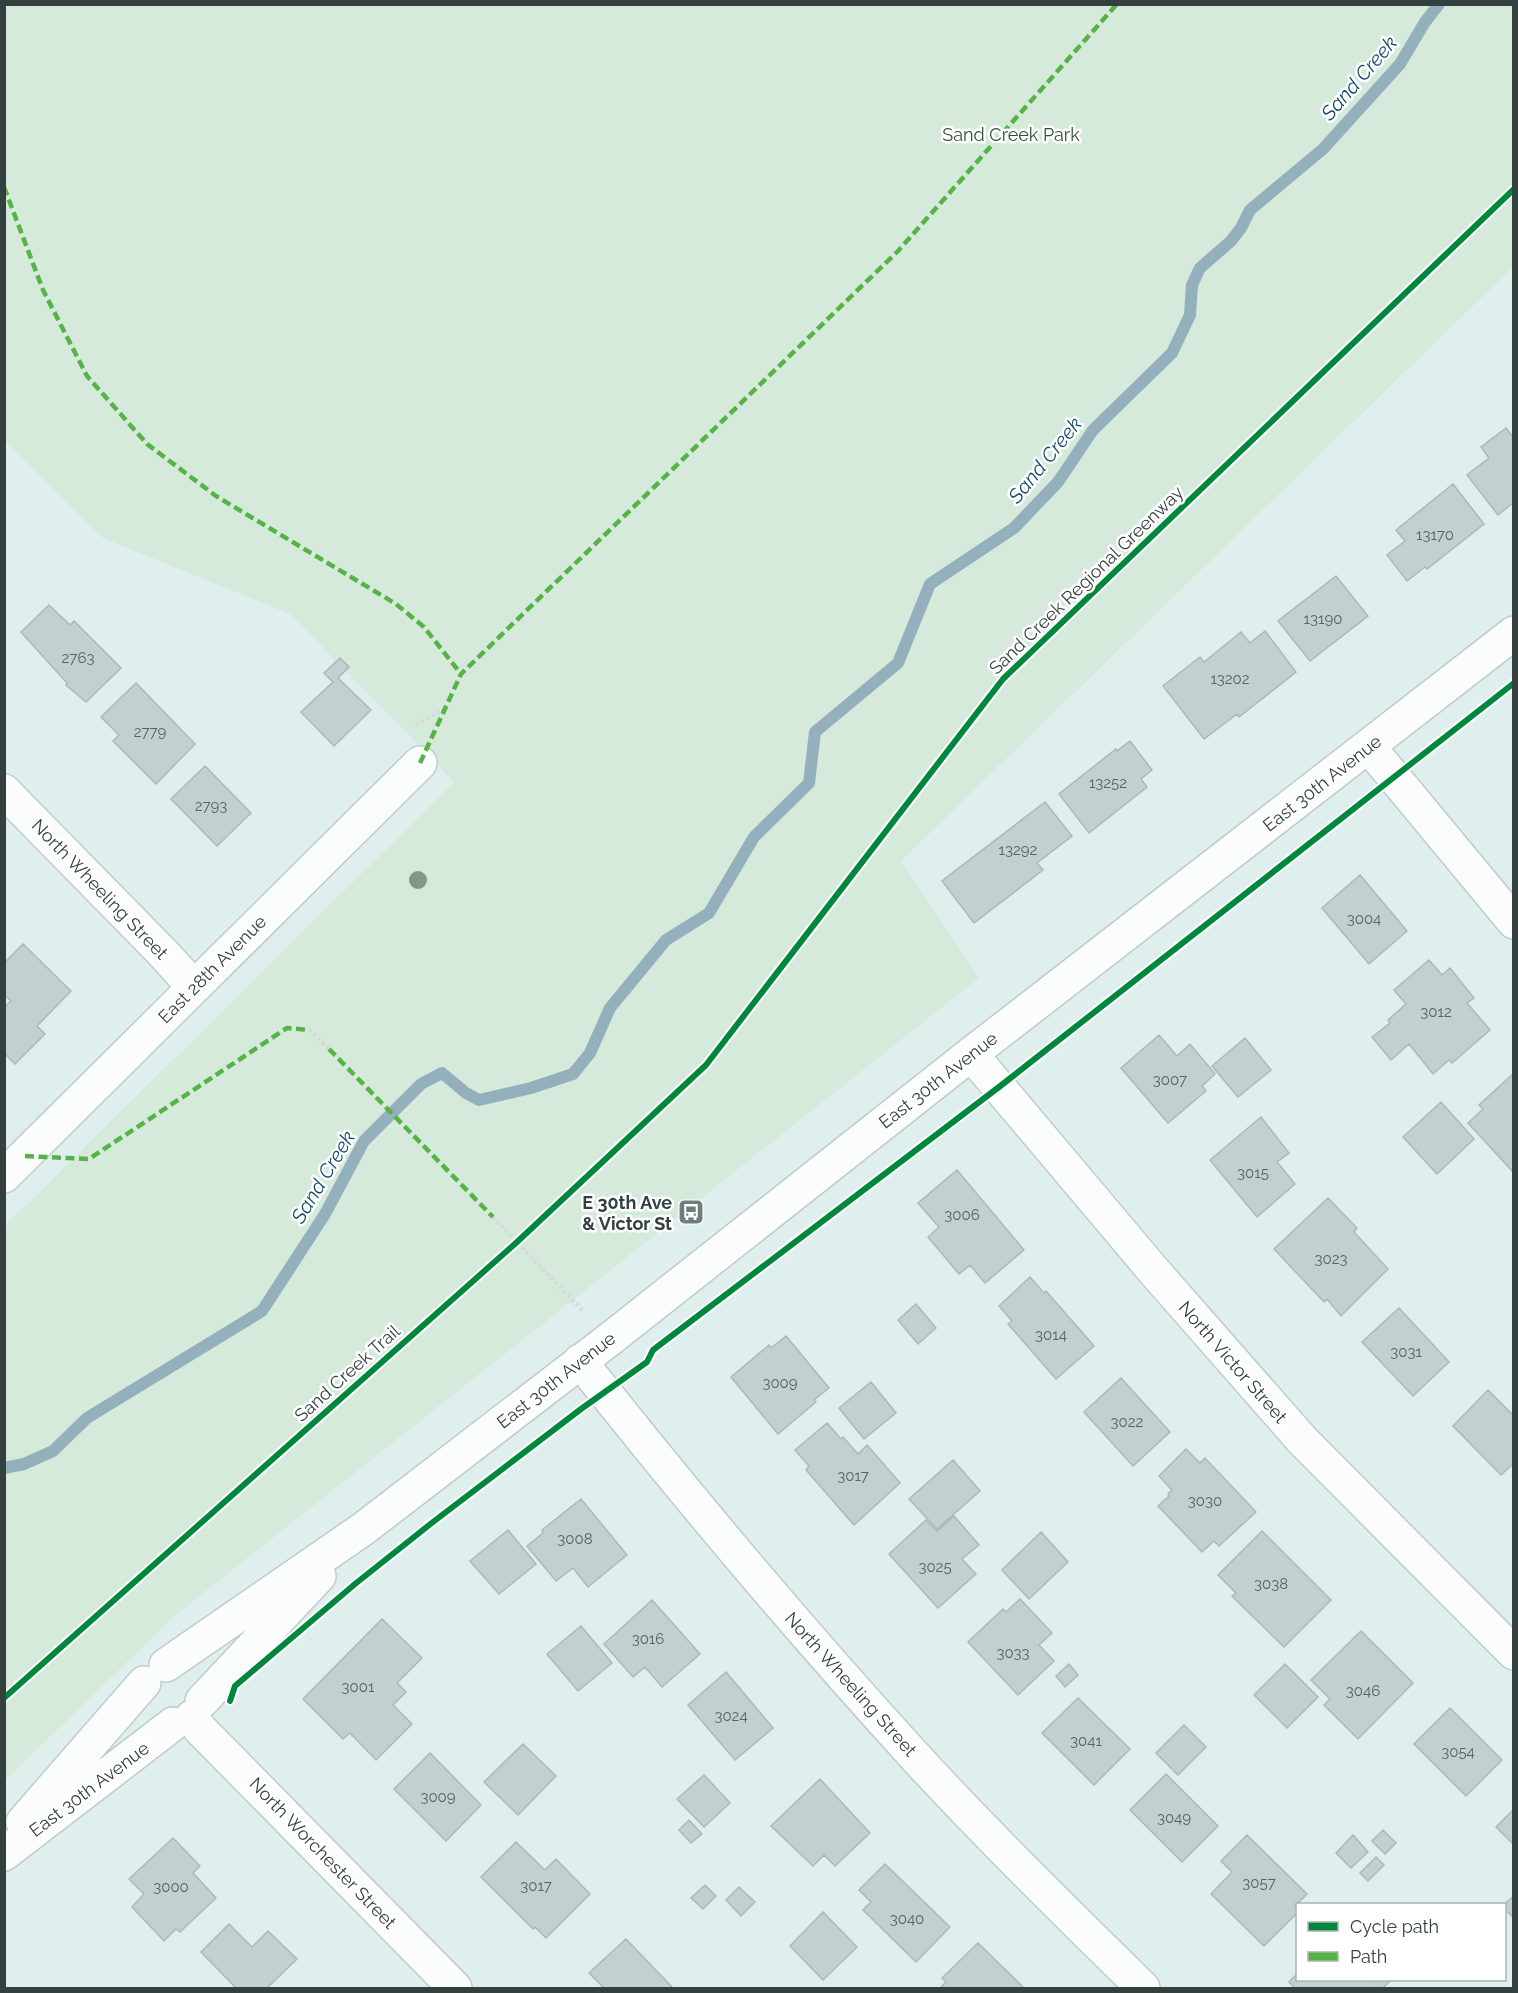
<svg xmlns="http://www.w3.org/2000/svg" width="1518" height="1993" viewBox="0 0 1518 1993" font-family="Raleway,sans-serif">
<style>
.green{fill:#d6eadc}
.lines{fill:none;stroke-linecap:round;stroke-linejoin:round}
.stream{stroke:#94b0bd;stroke-width:12}
.building{fill:#c1d1d2;stroke:#acb9b9;stroke-width:1.5}
.minor-casing{stroke:#bfccca;stroke-width:36}
.path{stroke:#d5dad9;stroke-width:4;stroke-dasharray:3 3;stroke-linecap:butt}
.minor{stroke:#fafdfc;stroke-width:33}
.quiet{stroke:#56b347;stroke-width:4.5;stroke-dasharray:9 4.5;stroke-linecap:butt}
.cycleway-casing{stroke:#fff;stroke-width:10}
.cycleway{stroke:#00873e;stroke-width:6}
.tree{fill:#7d9a83}
.labels{text-anchor:middle;dominant-baseline:central;stroke-width:5;stroke-linejoin:round;paint-order:stroke}
.number-label{font-size:15px;fill:#566463}
.park-label{font-size:18px;fill:#2e542d;stroke:#fff}
.street-label{font-size:18px;fill:#33403e;stroke:#fff}
.poi-label{font-size:18px;font-weight:bold;fill:#33403e;stroke:#fff;text-anchor:end}
.water-label{font-size:20px;font-style:italic;fill:#0e4b68;stroke:#fff}
</style>
<rect width="100%" height="100%" fill="#deefed"/>
<path class="green" d="M5,5H1513V267L901,861L979,978L178,1613L5,1780V1226L454,782L290,614L103,538L5,441Z"/>
<g class="lines">
<path class="stream" d="M4,1468L24,1464L53,1451L87,1418L262,1311L325,1214L364,1141L421,1084L442,1073L466,1093L479,1100L531,1088L573,1074L590,1053L610,1008L666,940L709,913L754,837L809,783L815,732L898,663L930,584L1014,528L1058,482L1093,430L1172,353L1190,315L1192,285L1200,268L1231,241L1241,228L1250,210L1323,149L1400,64L1425,22L1439,4"/>
</g>
<path class="building" d="M1506,428L1514,438V502L1498,515L1467,475L1489,458L1481,447Z
M1453,484L1484,524L1427,569L1425,567L1407,581L1387,555L1405,541L1396,530Z
M1336,576L1368,616L1310,661L1278,621Z
M49,605L70,625L74,621L121,668L86,702L66,685L67,683L21,632Z
M1265,631L1296,672L1239,717L1237,714L1204,739L1163,686L1200,657L1204,662L1241,632L1250,643Z
M340,658L349,667L338,678L371,710L334,746L301,712L333,682L324,673Z
M136,683L195,744L156,784L113,741L119,735L101,717Z
M1130,741L1152,770L1141,779L1147,787L1089,833L1059,794L1116,749L1117,751Z
M205,766L251,813L217,846L171,799Z
M1045,802L1072,836L1037,863L1043,870L974,923L942,881Z
M1360,875L1407,931L1369,964L1322,908Z
M23,944L71,991L37,1026L45,1034L15,1064L4,1053V1007L11,1001L4,995V963Z
M1429,960L1442,975L1450,968L1474,998L1467,1003L1490,1030L1452,1063L1449,1060L1433,1074L1409,1044L1391,1060L1372,1037L1390,1023L1388,1020L1406,1004L1394,990Z
M1159,1035L1177,1056L1190,1044L1215,1074L1202,1086L1206,1091L1168,1123L1121,1068Z
M1245,1038L1271,1070L1238,1097L1212,1066Z
M1514,1073V1173L1468,1123L1483,1109L1479,1105Z
M1441,1102L1474,1139L1437,1174L1403,1137Z
M1261,1117L1289,1153L1277,1162L1295,1184L1257,1217L1210,1160Z
M957,1170L1024,1250L985,1283L970,1265L959,1274L928,1237L939,1227L918,1203Z
M1328,1198L1357,1228L1354,1232L1388,1269L1341,1316L1327,1299L1324,1302L1274,1249Z
M1030,1277L1044,1293L1046,1291L1094,1346L1056,1379L1008,1324L1012,1321L999,1306Z
M916,1304L936,1328L918,1344L898,1320Z
M1399,1308L1449,1362L1413,1396L1362,1342Z
M786,1336L829,1388L814,1400L816,1402L778,1434L731,1377L769,1345L771,1348Z
M1121,1378L1170,1432L1133,1466L1084,1412Z
M871,1382L896,1413L864,1439L839,1408Z
M1488,1390L1514,1416V1463L1501,1475L1453,1426Z
M827,1423L841,1439L843,1437L858,1454L867,1445L900,1483L854,1525L806,1470L809,1466L795,1450Z
M1186,1449L1200,1463L1205,1458L1256,1512L1219,1546L1214,1541L1202,1552L1158,1506L1169,1496L1168,1494L1172,1490L1159,1476Z
M953,1460L980,1491L937,1529L909,1499Z
M581,1499L627,1555L588,1587L573,1568L556,1581L527,1546L543,1533L542,1530Z
M954,1516L979,1545L962,1559L976,1574L938,1608L889,1554L926,1520L937,1531Z
M508,1530L536,1564L499,1594L470,1561Z
M1262,1531L1331,1600L1284,1647L1232,1596L1236,1593L1218,1575Z
M1041,1532L1068,1562L1029,1599L1002,1570Z
M1020,1599L1052,1633L1039,1645L1054,1661L1018,1695L968,1642L1003,1609L1006,1612Z
M652,1600L700,1654L662,1687L645,1667L633,1677L604,1644Z
M382,1619L422,1658L397,1683L406,1692L393,1705L412,1724L376,1760L350,1733L343,1739L303,1699Z
M581,1626L612,1663L578,1691L547,1654Z
M1361,1631L1413,1683L1358,1739L1324,1705L1330,1699L1311,1680Z
M1069,1664L1078,1675L1065,1687L1056,1676Z
M1285,1664L1318,1697L1287,1728L1254,1695Z
M726,1672L773,1728L735,1760L688,1705Z
M1078,1698L1130,1749L1094,1785L1042,1733Z
M1450,1708L1502,1760L1466,1796L1414,1744Z
M1184,1725L1206,1747L1178,1775L1156,1753Z
M523,1744L556,1776L518,1815L484,1782Z
M430,1753L481,1805L446,1841L394,1789Z
M1166,1774L1218,1826L1182,1862L1130,1810Z
M704,1775L730,1803L704,1827L677,1799Z
M820,1779L870,1833L835,1866L824,1855L813,1866L771,1826Z
M1514,1809V1845L1496,1827Z
M689,1820L702,1834L691,1843L679,1830Z
M1383,1830L1396,1843L1385,1854L1372,1841Z
M1247,1835L1307,1894L1295,1906L1298,1912L1264,1946L1211,1894L1232,1872L1221,1861Z
M1353,1835L1368,1852L1351,1868L1336,1853Z
M173,1838L200,1866L193,1873L216,1898L180,1932L176,1929L164,1941L132,1907L144,1894L129,1879Z
M516,1842L545,1870L556,1859L590,1894L546,1938L535,1927L533,1929L481,1877Z
M1376,1857L1384,1865L1368,1881L1360,1873Z
M885,1864L950,1927L916,1962L863,1910L871,1902L859,1890Z
M705,1885L716,1896L703,1909L691,1898Z
M739,1887L755,1902L741,1916L726,1900Z
M1514,1896V1918L1504,1909V1904Z
M823,1912L857,1947L823,1980L790,1946Z
M229,1924L252,1947L268,1931L297,1959L267,1988H236L201,1952Z
M626,1939L673,1988H604L589,1973Z
M978,1943L1024,1988H940L946,1982L942,1978Z
M1298,1973V1980H1387L1389,1982L1383,1988H1295L1289,1982Z"/>
<g class="lines">
<g class="minor-casing">
<path id="minor" d="M1369,747L1514,922
M4,791L162,952L194,987
M971,1054L1153,1270L1303,1441L1514,1653
M4,1176L420,763
M580,1361C689,1499 802,1633 920,1762C992,1840 1068,1914 1143,1988
M166,1665L363,1529L610,1339L971,1054L1514,633
M202,1701L319,1576
M192,1717L200,1729L455,1988
M23,1822L144,1683
M4,1854L173,1724"/>
</g>
<path class="path" d="M416,725L447,707
M309,1030L329,1049
M493,1217L583,1311"/>
<use href="#minor" class="minor"/>
<path class="quiet" d="M4,187L43,290L87,376L147,444L216,496L396,604L424,627L461,674
M420,763L461,674L898,251L1117,4
M329,1049L493,1217
M25,1156L89,1159L287,1028L309,1030"/>
<g class="cycleway-casing">
<path id="cycleway" d="M4,1698L517,1242L706,1065L1003,679L1514,189
M230,1701L235,1686L355,1584L433,1522L581,1409L647,1362L653,1350L999,1087L1514,683"/>
</g>
<use href="#cycleway" class="cycleway"/>
</g>
<circle class="tree" cx="418" cy="880" r="9"/>
<defs>
<g id="bus-square" transform="scale(1.35)"><rect x="-9" y="-9" width="18" height="18" rx="4" fill="#6f7d7b" stroke="#fff"/><path d="M-5-6H5V4H4V6H2V4H-2V6H-4V4H-5ZM-3.5-4V0h7V-4ZM-3.5 1.2v1.5H-2V1.2ZM2 1.2v1.5H3.5V1.2Z" fill="#fff"/></g>
</defs>
<g fill-rule="evenodd">
<use href="#bus-square" x="691" y="1212"/>
</g>
<g class="labels">
<g class="number-label">
<text x="1435" y="535">13170</text>
<text x="1323" y="619">13190</text>
<text x="78" y="658">2763</text>
<text x="1230" y="679">13202</text>
<text x="150" y="732">2779</text>
<text x="1108" y="783">13252</text>
<text x="211" y="806">2793</text>
<text x="1018" y="850">13292</text>
<text x="1364" y="919">3004</text>
<text x="1436" y="1012">3012</text>
<text x="1170" y="1080">3007</text>
<text x="1253" y="1173">3015</text>
<text x="962" y="1215">3006</text>
<text x="1331" y="1259">3023</text>
<text x="1051" y="1335">3014</text>
<text x="1406" y="1352">3031</text>
<text x="780" y="1383">3009</text>
<text x="1127" y="1422">3022</text>
<text x="853" y="1476">3017</text>
<text x="1205" y="1501">3030</text>
<text x="575" y="1539">3008</text>
<text x="935" y="1567">3025</text>
<text x="1271" y="1584">3038</text>
<text x="648" y="1639">3016</text>
<text x="1013" y="1653">3033</text>
<text x="358" y="1687">3001</text>
<text x="1363" y="1691">3046</text>
<text x="731" y="1716">3024</text>
<text x="1086" y="1741">3041</text>
<text x="1458" y="1752">3054</text>
<text x="438" y="1797">3009</text>
<text x="1174" y="1818">3049</text>
<text x="1259" y="1883">3057</text>
<text x="536" y="1886">3017</text>
<text x="171" y="1887">3000</text>
<text x="907" y="1919">3040</text>
</g>
<g class="park-label">
<text x="1011" y="134">Sand Creek Park</text>
</g>
<g class="street-label">
<text transform="translate(1086 580) rotate(-44)">Sand Creek Regional Greenway</text>
<text transform="translate(1322 783) rotate(-38)">East 30th Avenue</text>
<text transform="translate(100 889) rotate(46)">North Wheeling Street</text>
<text transform="translate(212 969) rotate(-45)">East 28th Avenue</text>
<text transform="translate(938 1080) rotate(-38)">East 30th Avenue</text>
<text transform="translate(1233 1362) rotate(49)">North Victor Street</text>
<text transform="translate(347 1373) rotate(-42)">Sand Creek Trail</text>
<text transform="translate(556 1380) rotate(-38)">East 30th Avenue</text>
<text transform="translate(851 1684) rotate(48)">North Wheeling Street</text>
<text transform="translate(89 1789) rotate(-37)">East 30th Avenue</text>
<text transform="translate(323 1853) rotate(46)">North Worchester Street</text>
</g>
<g class="poi-label">
<text x="672" y="1202">E 30th Ave<tspan x="672" dy="21">&amp; Victor St</tspan></text>
</g>
<g class="water-label">
<text transform="translate(1359 78) rotate(-49)">Sand Creek</text>
<text transform="translate(1045 460) rotate(-51)">Sand Creek</text>
<text transform="translate(323 1177) rotate(-59)">Sand Creek</text>
</g>
</g>
<rect width="1518" height="1993" fill="none" stroke="#33403e" stroke-width="12"/>
<rect x="1296" y="1903" width="210" height="78" fill="#ffffff" stroke="#adb3b2" stroke-width="1.5"/>
<rect x="1308" y="1922" width="30" height="9" fill="#00873e" stroke="#adb3b2" stroke-width="1.5"/>
<text x="1350" y="1933" font-size="18" fill="#33403e">Cycle path</text>
<rect x="1308" y="1952" width="30" height="9" fill="#56b347" stroke="#adb3b2" stroke-width="1.5"/>
<text x="1350" y="1963" font-size="18" fill="#33403e">Path</text>
</svg>
